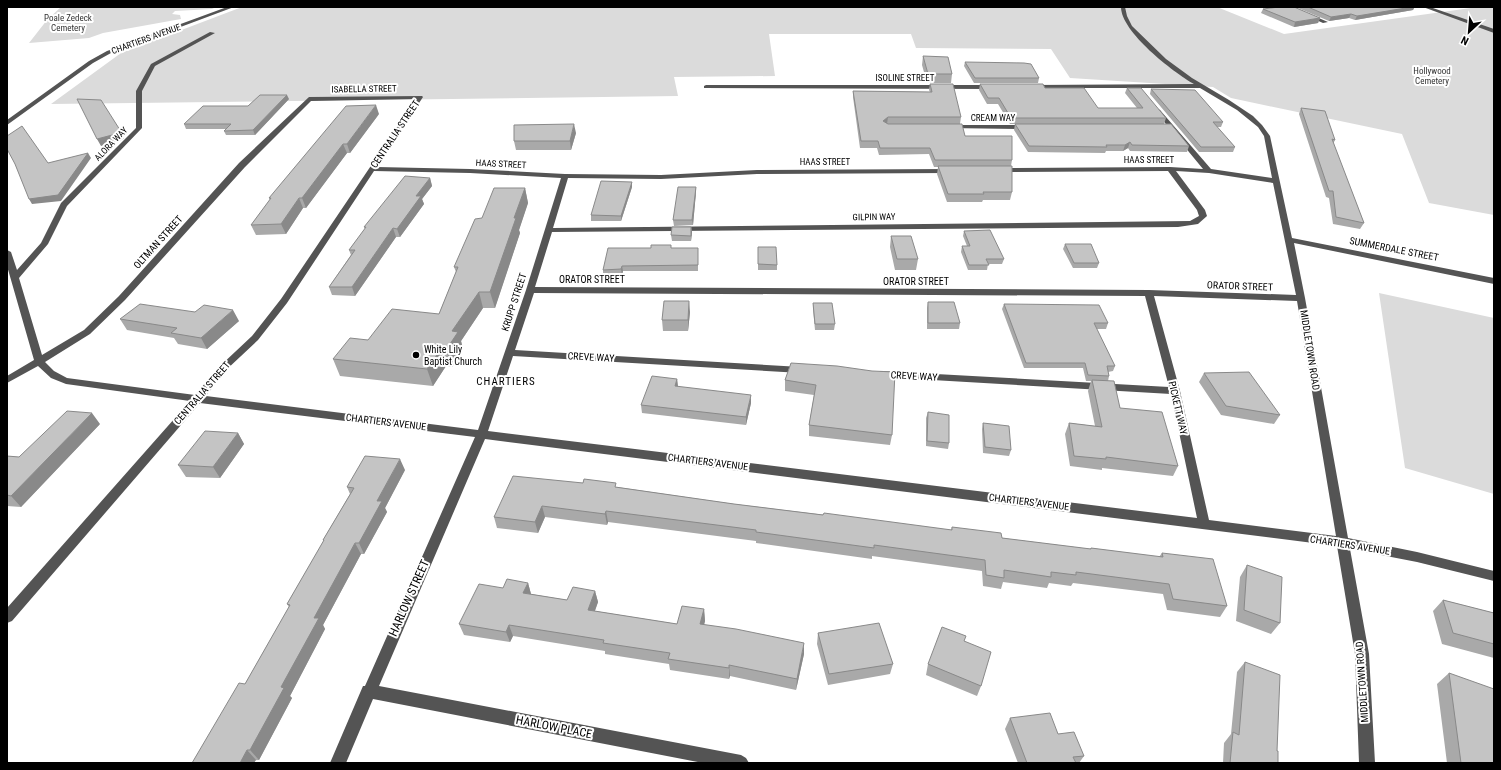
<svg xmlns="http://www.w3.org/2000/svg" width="1501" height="770" viewBox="0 0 1501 770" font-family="'Roboto Condensed',sans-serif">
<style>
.green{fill:#dbdbdb}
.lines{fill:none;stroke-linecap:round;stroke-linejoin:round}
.minor{fill:#545454;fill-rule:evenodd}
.wall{fill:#a9a9a9}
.shaded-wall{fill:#898989}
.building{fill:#c4c4c4;stroke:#898989}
.poi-dot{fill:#000;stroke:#fff;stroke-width:1.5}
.labels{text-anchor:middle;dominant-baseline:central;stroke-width:4;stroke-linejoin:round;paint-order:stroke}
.far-park-label{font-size:9px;fill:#323232;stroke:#fff}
.far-street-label{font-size:9px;fill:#000;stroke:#fff}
.street-label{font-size:10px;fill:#000;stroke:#fff}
.poi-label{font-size:10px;fill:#000;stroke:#fff;text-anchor:start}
.neighbourhood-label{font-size:11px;letter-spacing:1px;fill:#000;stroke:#fff}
.near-street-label{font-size:12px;fill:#000;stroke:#fff}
</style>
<rect width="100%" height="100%" fill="#fff"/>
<path class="green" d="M61,7H216L212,9L175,11L172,14L180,15L181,19L103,33L89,38L29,43L47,20Z
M242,7H1217L1284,34L1478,7H1494V215L1429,203L1402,134L1231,98L1213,87L1070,78L1051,49L916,48L911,34H769L775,76L674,77L678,96L51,104L121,53Z
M1379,293L1494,318V494L1405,468Z"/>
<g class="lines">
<path class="minor" d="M227,7H234L111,53L93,63L7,125V120L89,61L107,51Z
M1121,7H1125L1127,16L1132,26L1166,59L1192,78L1229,100L1253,116L1262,125L1270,136L1292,238L1494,278V284L1294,243L1305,298L1348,538L1417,552L1494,571V581L1417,562L1350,549L1369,654L1375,763H1359L1355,654L1337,546L485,439L379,686L741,755L746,758L749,763H703L373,699L346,763H330L363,686H365L475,437L200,403L12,621L7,623V608L190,401L66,384L51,378L38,366L7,383V376L34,360L7,266V250L11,252L17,270L41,243L61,203L136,128V91L151,64L210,32L215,33L155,66L142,91V128L67,206L48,244L19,278L42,355L84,330L119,296L239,163L309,97L422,96L423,97L377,167L470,169L565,174L661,175L757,170L949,169L953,171L949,173L757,174L661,179L568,178L553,228L1190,221L1199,216L1197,210L1168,171L999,172L995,170L999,168L1170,167L1203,169L1156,112L1155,111L1158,109L1160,110L1211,169L1272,178L1264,136L1258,127L1237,110L1200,88H1030L1029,87L1032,85L1194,84C1173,72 1121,32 1121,7ZM416,99L281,299L252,336L219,367L195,395L67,378L54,371L45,362L90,334L125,300L245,167L311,101ZM374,171L470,173L561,178L526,290L478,430L206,396L225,371L258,340L287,303ZM1176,171L1209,173L1273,183L1296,295L1149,290L535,287L552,232L1178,227L1198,224L1207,216L1205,210ZM534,293L1145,296L1169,387L881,371L876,374L881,377L1171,394L1197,518L488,431L513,356L801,373L806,370L801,367L515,350ZM1154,296L1297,301L1336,536L1209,520L1180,391Z
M1287,7H1293L1328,22L1323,23Z
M1423,7H1430L1494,29V33Z
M706,85H992L995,87L992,89L704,88V86Z
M949,125H1027L1030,127L1027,129L947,128L946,127Z"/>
</g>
<path class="wall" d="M1298,7H1422L1414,8L1413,10L1355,20L1349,18L1329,21L1298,8Z
M1263,9L1320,18L1318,23L1294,27L1261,13Z
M923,56L952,74L951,83H927L922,65Z
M965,62L1039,78L1038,83H974L964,66Z
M930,84L961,117L960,124H887L965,136L1012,160L1011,166L1012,192L1010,200H983L982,202H947L937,174L938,167H934L929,154L879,155L877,148H860L853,97V91L930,92L929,90Z
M980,84L1045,88L1098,108H1137L1125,93L1127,88L1166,118L1164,124H1010L998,104H987L979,90Z
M1151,89L1223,122L1221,127H1217L1235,147L1233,152H1199L1150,94Z
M289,99L255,135H226L224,131L226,129H186L184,124L248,106Z
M1301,108L1335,140L1333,144L1364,223L1360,229L1333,224L1329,198L1326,197L1299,114Z
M379,114L350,153H347L306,208H303L286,234L256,235L251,225L270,200L269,198Z
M1015,124L1189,146L1187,152L1130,151L1128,148L1123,151H1106L1105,153L1028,152L1014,130Z
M576,133L571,150H516L514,141Z
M430,178L432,186L422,199L424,204L400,237H396L355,296L332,295L329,287L351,255L349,250L365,229L364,227Z
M632,182V187L621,221H591V215Z
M696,187V192L693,225L674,226L673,220Z
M525,188L528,203L519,230L520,233L495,308H483L461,341L463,349L452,367L446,366L433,386L340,376L333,359L368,340L439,314L456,272L454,267Z
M691,227L692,232L691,241H672L671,235Z
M964,231L1004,259L1002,264H988L987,270H968L961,252L962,246H967L963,236Z
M891,236L918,259L916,270H895L890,247Z
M1065,244L1099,263L1097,268H1073L1063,249Z
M758,247L777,265V270H758Z
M671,248H698V271H623L622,275H603V270Z
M928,302L960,323L959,329H927V308Z
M813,303L835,324L834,330H815L813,309Z
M1004,304L1108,323L1106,329H1096L1115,366L1113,371L1108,372L1109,376L1108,381L1120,408L1178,466L1173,476L1102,468V470L1070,466L1065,434L1069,423L1095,426L1088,391L1091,381H1086L1083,368H1024L1002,309Z
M690,312L688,331H663L662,320Z
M120,319L239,321L207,349L178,344L174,338L127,330Z
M791,363L892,435L890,445L809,436V425L814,395L785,391V380Z
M1204,373L1280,415L1274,424L1221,415L1199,382Z
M677,379L678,387L751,403L746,425L642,413L641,405Z
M928,412L949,443L948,449L926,446V418Z
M983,423L1011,450L1009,456L983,453L982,429Z
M100,424L21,507L7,506V456L19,457Z
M238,433L244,444L220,478L186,477L178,465Z
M405,470L385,508L387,512L364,554H361L323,625L325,629L290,696L292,698L259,760L192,763L245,684L289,607L287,604L324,541L323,540L350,494L347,487Z
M617,487L734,504L951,530L952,527L1002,538L1090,549L1091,548L1159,557L1162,553L1227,606L1220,617L1167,610L1163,594L1073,583L1071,586L1049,583L1047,588L1003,582L1001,589L983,586L982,571L872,556V559L756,543V541L608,522L607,525L545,517L538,533L497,528L494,517Z
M1247,565L1280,623L1271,634L1236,621L1240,577Z
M528,583L531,594L567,600L595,591L598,602L595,611L677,624L704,609L705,621L704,625L804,654L796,690L730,676L729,679L670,670L669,664L605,654V651L513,636L510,642L464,635L459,624Z
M1443,600L1494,613V658L1442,644L1433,611Z
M818,633L893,664L890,674L828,685L817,644Z
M964,641L981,686L977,696L926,675L928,664Z
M1245,662L1277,751L1278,763H1223L1224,743L1231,734L1237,672Z
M1449,673L1494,763H1447L1437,684Z
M1010,718L1058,734L1084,756L1079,763H1018L1005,729Z"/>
<path class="shaded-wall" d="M1408,7H1422L1414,8L1413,10L1355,20L1357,16Z
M1351,14L1349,18L1329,21L1331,17Z
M1320,18L1318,23L1294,27L1295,22Z
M287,95L289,99L255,135L253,130Z
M376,105L379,114L350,153L347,144Z
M888,117L887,124L883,121Z
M574,124L576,133L571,150L570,141Z
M120,130L124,138L120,141L101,146L97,139Z
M1130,142L1128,148L1123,151L1125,145Z
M343,144L347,153L306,208L302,198Z
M88,153L91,158L61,201L32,204L29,199Z
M430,178L432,186L422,199L424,204L400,237L397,229L416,196Z
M632,182V187L621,221V216Z
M696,187V192L693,225L692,220Z
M525,188L528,203L519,230L520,233L495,308L490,292L514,218Z
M299,198L303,208L286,234L281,224Z
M691,227L692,232L691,241Z
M393,228L396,237L355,296L352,287Z
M622,266L623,271L622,275L621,269Z
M479,292L483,308L461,341L463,349L452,367L446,350L452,331Z
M689,301L690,312L688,331V320Z
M233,310L239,321L207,349L201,338Z
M441,349L446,366L433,386L427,369Z
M677,379L678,387L675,386Z
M751,395V403L746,425V417Z
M92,413L100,424L21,507L11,496Z
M238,433L244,444L220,478L213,467Z
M400,459L405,470L385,508L387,512L364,554L359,543L377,501Z
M542,506L545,517L538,533L535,522Z
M606,511L608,522L607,525L605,514Z
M355,543L361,554L323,625L325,629L290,696L292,698L259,760L250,750L281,687L314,618Z
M528,583L531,594L523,593Z
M595,591L598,602L591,621L588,610Z
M704,609L705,621L701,635L700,624Z
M509,625L513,636L510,642L506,632Z
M804,643V654L796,690L797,679Z
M729,665L730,676L729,679Z
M247,750L256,760L254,763H240Z"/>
<path class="building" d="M1279,7H1294L1320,18L1295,22L1263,9Z
M1308,7H1412L1357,16L1351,14L1331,17Z
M923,56L948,57L952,74H928Z
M965,62L1024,63L1031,64L1039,78H975Z
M930,84H953L961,117H888L883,121L888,124H962L965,136H1012V160H935L930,148H880L878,141H861L853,91L932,92Z
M980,84H1043L1045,88H1084L1098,108H1143L1127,88H1141L1166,118H1011L999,98H988Z
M1151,89L1195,90L1223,122H1213L1235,147H1201Z
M260,95H287L253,130L224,131L231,124H184L203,106H248Z
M77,99L101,100L120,130L116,134L97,139Z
M376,105L347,144H343L302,198H299L281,224L251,225L271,198H269L346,106Z
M1301,108L1325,111L1335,140L1332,139L1364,223L1336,217L1333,191H1329Z
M574,124L570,141H514V125Z
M1015,124H1171L1189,146L1132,145L1130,142L1125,145H1106L1107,147L1029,146Z
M22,126L48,163L88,153L58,195L29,199L15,164L7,149V136Z
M938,166H1012V192H983L984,194H948Z
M405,176L430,178L416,196H421L397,229L393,228L352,287H329L355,250H349L366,227H364Z
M601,181L632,182L621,216L591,215Z
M678,187H696L692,220H673Z
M494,188H525L514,218H516L490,292H479L452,331L458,332L446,350L441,349L427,369L333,359L350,338L368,340L392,309L439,314L458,267H454L475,219L482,218Z
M672,227H691V236L671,235Z
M990,230L1004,259H986L989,265H969L962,246H970L964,231Z
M891,236H911L918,259H897Z
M1065,244H1091L1099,263H1074Z
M651,245H671V248H698V265L622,266L621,269L603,270L608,248H651Z
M758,247H776L777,265L758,264Z
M664,301H689L688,320H662Z
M928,302H954L960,323H928Z
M813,303H832L835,324H815Z
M140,304L195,312L204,305L233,310L201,338L171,333L177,328L120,319Z
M1004,304L1099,305L1108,323H1094L1115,366H1107L1109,376L1088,375L1085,363H1026Z
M791,363L837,366L872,371L895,372L892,435L809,425L816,385L785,380Z
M1249,372L1280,415L1226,406L1204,373Z
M652,376L677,379L675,386L751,395L746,417L641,405Z
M1092,380L1114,381L1120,408L1162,412L1178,466L1106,457V459L1074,456L1069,423L1102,427Z
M67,411L92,413L11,496L7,495V456L19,457Z
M928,412L949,415V443L927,441Z
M983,423L1009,426L1011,450L985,447Z
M205,431L238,433L213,467L178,465Z
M365,456L400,459L377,501H382L359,543H355L314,618H319L281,687L284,688L250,750H247L240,763H192L239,683L245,684L290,605L287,604L324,540H323L354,488L347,487Z
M513,476L583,483L584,479L616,483L615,487L734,504L823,515L824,513L952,530V527L1001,533L1002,538L1091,549V548L1163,557L1162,553L1213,559L1227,606L1173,599L1169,584L1076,572V575L1051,572V577L1004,570V578L986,575L985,560L874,545V548L756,532V530L606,511L605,514L542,506L535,522L494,517Z
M1247,565L1282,577L1280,623L1244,610Z
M507,579L528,583L523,593L567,600L573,587L595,591L588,610L677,624L682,606L704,609L700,624L736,629L804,643L797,679L729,665V668L668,659L670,653L603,643L604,640L509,625L506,632L459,624L479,584L503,588Z
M1443,600L1494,613V644L1453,633Z
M879,623L893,664L829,674L818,633Z
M942,627L966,636L964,641L991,652L981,686L928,664Z
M1245,662L1280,675L1277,751H1278V763H1230L1233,732L1239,735Z
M1449,673L1494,689V763H1461Z
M1050,713L1058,734L1074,732L1084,756L1073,757L1076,763H1027L1010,718Z"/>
<circle class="poi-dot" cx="416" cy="355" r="4"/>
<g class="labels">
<g class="far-park-label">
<text x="68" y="18">Poale Zedeck<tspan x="68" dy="10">Cemetery</tspan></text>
<text x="1432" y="71">Hollywood<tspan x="1432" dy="10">Cemetery</tspan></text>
</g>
<g class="far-street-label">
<text transform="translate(146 39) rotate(-20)">CHARTIERS AVENUE</text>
<text x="905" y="78">ISOLINE STREET</text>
<text transform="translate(364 89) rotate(-1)">ISABELLA STREET</text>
<text x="993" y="118">CREAM WAY</text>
<text transform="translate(111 144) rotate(-46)">ALORA WAY</text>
<text x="1149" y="160">HAAS STREET</text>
<text x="825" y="162">HAAS STREET</text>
<text transform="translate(501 164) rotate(3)">HAAS STREET</text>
<text transform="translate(874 217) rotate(-1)">GILPIN WAY</text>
</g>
<g class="street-label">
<text transform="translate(395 134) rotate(-56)">CENTRALIA STREET</text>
<text transform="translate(158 242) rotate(-48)">OLTMAN STREET</text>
<text transform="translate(1394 249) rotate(11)">SUMMERDALE STREET</text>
<text x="592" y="279">ORATOR STREET</text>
<text x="916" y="281">ORATOR STREET</text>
<text transform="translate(1240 286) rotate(2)">ORATOR STREET</text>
<text transform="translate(514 302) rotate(-72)">KRUPP STREET</text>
<text transform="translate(1310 350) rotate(81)">MIDDLETOWN ROAD</text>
<text transform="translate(591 357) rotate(3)">CREVE WAY</text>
<text transform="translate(914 376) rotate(3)">CREVE WAY</text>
<text transform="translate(202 393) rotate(-49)">CENTRALIA STREET</text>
<text transform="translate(1178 408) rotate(77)">PICKETT WAY</text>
<text transform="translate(386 422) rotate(7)">CHARTIERS AVENUE</text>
<text transform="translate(708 462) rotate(7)">CHARTIERS AVENUE</text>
<text transform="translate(1029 502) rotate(7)">CHARTIERS AVENUE</text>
<text transform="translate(1350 545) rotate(9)">CHARTIERS AVENUE</text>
<text transform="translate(1362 682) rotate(-94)">MIDDLETOWN ROAD</text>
</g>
<g class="poi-label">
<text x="424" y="349">White Lily<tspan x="424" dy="12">Baptist Church</tspan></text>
</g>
<g class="neighbourhood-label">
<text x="506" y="381">CHARTIERS</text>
</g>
<g class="near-street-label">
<text transform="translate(409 598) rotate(-66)">HARLOW STREET</text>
<text transform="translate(554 727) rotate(11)">HARLOW PLACE</text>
</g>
</g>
<rect width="1501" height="770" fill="none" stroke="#000000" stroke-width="16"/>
<g transform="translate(1469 32) rotate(206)" stroke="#ffffff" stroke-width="3" paint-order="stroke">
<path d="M0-3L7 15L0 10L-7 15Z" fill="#000000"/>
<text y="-6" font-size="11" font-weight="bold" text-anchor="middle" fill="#000000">N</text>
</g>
</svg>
